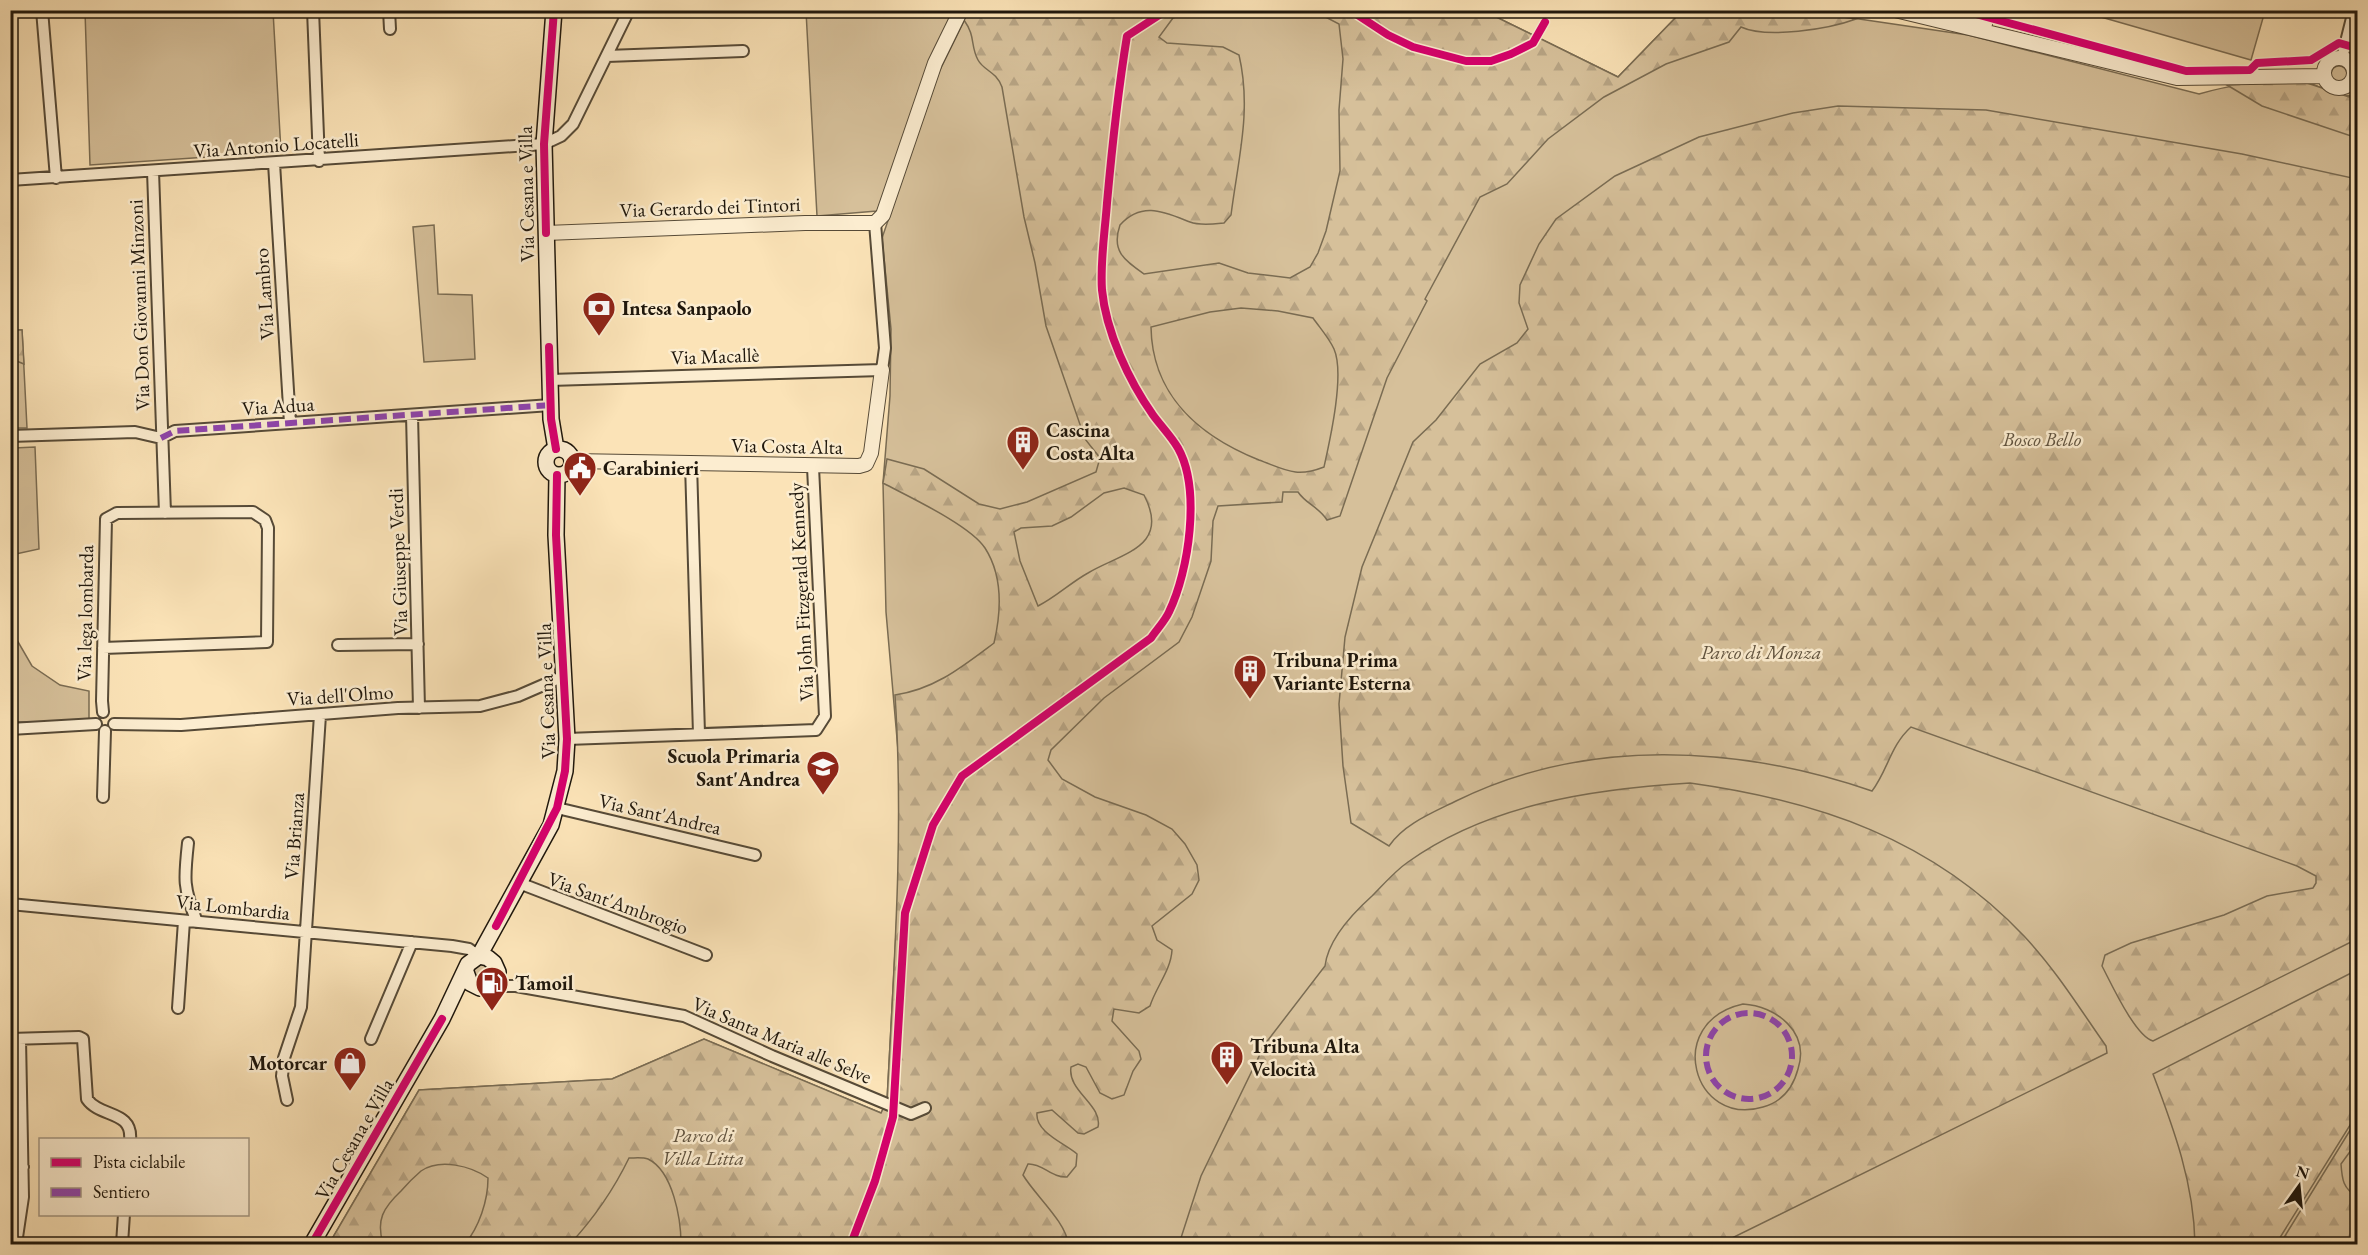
<svg xmlns="http://www.w3.org/2000/svg" width="2368" height="1255" viewBox="0 0 2368 1255" font-family="'EB Garamond',serif">
<style>
.green{fill:#d6c09a;stroke:#7a6c53;stroke-width:1.5}
.forest{fill:url(#forest-firs);stroke:#7a6c53;stroke-width:1.5;fill-rule:evenodd}
.lines{fill:none;stroke-linecap:round;stroke-linejoin:round}
.minor-casing{stroke:#564a37;stroke-width:14}
.tertiary-casing{stroke:#564a37;stroke-width:16}
.secondary-casing{stroke:#1f170c;stroke-width:18}
.minor{stroke:#fcedd0;stroke-width:10}
.tertiary{stroke:#fcedd0;stroke-width:14}
.secondary{stroke:#fcedd0;stroke-width:15}
.quiet{stroke:#8e44ad;stroke-width:6;stroke-dasharray:12 6;stroke-linecap:butt}
.cycleway-casing{stroke:#fcedd0;stroke-width:11}
.cycleway{stroke:#d6006c;stroke-width:8}
.labels{text-anchor:middle;dominant-baseline:central;stroke-width:5;stroke-linejoin:round;paint-order:stroke}
.street-label{font-size:20px;fill:#1f170c;stroke:#fcedd0}
.poi-label{font-size:20px;font-weight:bold;fill:#1f170c;stroke:#fcedd0;text-anchor:start}
.park-label{font-size:20px;font-style:italic;fill:#5f523e;stroke:#fcedd0}
</style>
<defs>
<pattern id="forest-firs" width="22" height="20" patternUnits="userSpaceOnUse" patternTransform="scale(1.5)"><rect width="22" height="20" fill="#d6c09a"/><path d="M5 1l3.5 6h-7zM16 11l3.5 6h-7z" fill="#b7a484"/></pattern>
</defs>
<rect width="100%" height="100%" fill="#fbe3b7"/>
<filter id="stains"><feTurbulence type="fractalNoise" baseFrequency=".00333" numOctaves="4"/><feColorMatrix values="0 0 0 0 .2 0 0 0 0 .09 0 0 0 0 .02 0 0 0 .5 -.17"/></filter>
<radialGradient id="worn" r=".72"><stop offset=".6" stop-color="#630" stop-opacity="0"/><stop offset="1" stop-color="#630" stop-opacity=".3"/></radialGradient>
<path class="green" d="M1798,10L1968,35L2199,94C2226,86 2272,78 2300,81C2320,83 2336,101 2357,94V1244H329L419,1090L612,1079L704,1039L881,1113L887,1101L900,858V773L886,612L883,483L890,396L891,329L882,238L939,72L969,11H1484L1618,77L1682,11Z
M85,11H273L281,152L90,165Z
M806,11H954L881,207L877,211L817,216Z
M2080,11H2265L2251,60Z
M2331 74a8 8 0 1 1 16 0a8 8 0 1 1-16 0Z
M434,225L438,294L472,295L475,359L424,362L413,227Z
M11,330H22L27,428H11Z
M35,447L39,549L11,555V533L14,532V448Z
M10,628L32,666L60,685L89,691V722H11Z
M474 972a8 8 0 1 1 16 0a8 8 0 1 1-16 0Z"/>
<path class="forest" d="M1798,10L1856,19C1829,29 1767,39 1741,27L1729,42L1666,64L1604,97L1548,139L1507,184L1480,197L1425,299L1427,301L1387,378L1340,516L1327,520C1319,507 1306,504 1298,492H1283L1282,502L1218,506L1213,521L1211,561L1192,617L1179,642L1104,698L1051,750L1048,760L1062,779L1095,797L1146,815L1172,829L1185,844L1197,865L1199,880L1192,894L1152,926L1157,940L1172,950C1171,970 1156,987 1150,1006L1139,1013L1114,1009L1112,1021L1139,1051L1141,1059L1133,1071L1124,1095L1112,1099L1100,1093L1086,1067L1078,1064L1071,1067C1067,1091 1103,1105 1098,1127L1084,1134L1078,1133L1052,1110L1037,1113C1035,1132 1064,1143 1077,1154L1076,1166L1067,1177C1052,1178 1042,1163 1028,1164L1023,1175C1034,1194 1067,1223 1068,1244H681C681,1219 673,1171 648,1159C643,1157 635,1158 629,1158C613,1191 595,1217 570,1244H465C479,1227 488,1201 488,1178C471,1166 440,1158 421,1171C414,1177 407,1184 401,1191C383,1208 376,1220 383,1244H329L419,1090L612,1079L704,1039L881,1113L887,1101C894,966 904,831 895,695C935,689 962,667 994,643C1001,613 1003,576 985,548C970,525 909,497 883,483L887,459L924,469L979,504L1000,509L1027,502L1096,472L1100,458L1085,439L1046,326L1035,263L1024,217L1002,87C996,71 984,71 978,60C970,45 976,37 964,20L969,11H1193L1173,18L1159,37L1167,43L1223,47L1239,55C1252,111 1238,159 1231,215L1224,223C1214,224 1200,226 1190,222C1164,212 1142,201 1120,225C1111,251 1124,260 1144,274L1219,263L1248,273L1290,278L1310,267L1318,253L1326,231L1340,171L1339,110L1343,59L1339,24L1316,12L1302,11H1484L1618,77L1682,11ZM1241,308L1278,311L1313,318C1320,328 1329,338 1334,349C1345,374 1330,440 1324,467C1296,478 1286,470 1259,460C1199,436 1152,395 1151,327L1210,312ZM1124,488L1144,495C1171,547 1122,553 1088,573C1070,583 1056,597 1038,606L1020,561L1014,532L1021,528L1052,526L1071,517L1104,493Z
M2301,81L2349,97L2357,94V138L2262,106L2227,85Z
M1838,106L1986,110L2242,154L2357,179V939L2153,1041C2135,1036 2111,983 2102,966L2105,955L2131,943L2224,915L2267,896L2313,888L2316,883V876L2297,866L1911,727C1890,746 1888,770 1872,791C1738,745 1585,737 1456,801C1432,813 1404,824 1389,846L1351,823L1343,766L1339,704L1345,637L1362,567L1413,442L1436,420L1480,364L1517,343L1528,329L1519,303L1520,285L1539,244L1556,219L1615,176L1699,137L1793,113Z
M11,330H22L24,364L14,360L11,363Z
M1690,783C1819,801 1932,839 2024,936C2056,970 2080,1009 2106,1046L2107,1053L1726,1241L1700,1244H1179L1201,1176L1265,1044L1325,966C1328,940 1352,914 1372,896C1383,885 1395,871 1408,862C1489,804 1593,789 1690,783ZM1743,1004C1776,1006 1810,1032 1798,1069C1793,1088 1781,1102 1763,1107C1693,1128 1663,1022 1743,1004Z
M2357,970V1114L2276,1244H2195C2194,1184 2174,1129 2153,1074Z
M2357,1119V1142L2341,1164C2342,1179 2343,1189 2357,1196V1244H2280Z"/>
<g class="lines">
<g class="minor-casing">
<path id="minor" d="M42,10L56,178
M313,10L319,161
M389,10L390,29
M607,56L743,51
M2342,58L2354,10
M274,163L290,423
M153,171L165,513
M10,180L544,144L561,136L573,124L629,10
M550,380L882,370L885,348L875,223
M412,415L419,708
M10,436L135,432L161,438L175,431L551,405
M691,464L699,734
M338,645L418,644
M103,712L102,701L106,519L117,513L253,512L265,520L268,528L267,642L103,648
M114,724L181,725L398,708L480,706L518,696L564,676
M10,729L96,724
M567,739L816,730L825,716L813,467
M103,797L105,731
M557,808L755,855
M188,843C184,879 183,888 197,922
M519,883L706,955
M10,904L452,946L469,949L479,956
M490,986H516L684,1016L772,1056L911,1114L925,1108
M178,1008L184,921
M10,1039L79,1037L83,1039L87,1099C100,1118 133,1110 130,1140
M371,1039L412,942
M287,1100L282,1076L284,1058L301,1007L320,715
M10,1166L23,1167
M16,1244L23,1197L20,1039
M122,1244L124,1214"/>
</g>
<g class="tertiary-casing">
<path id="tertiary" d="M1895,10L2177,78L2324,76
M1941,10L1985,24
M2324 73a15 15 0 1 1 30 0a15 15 0 1 1-30 0Z
M546,233L805,223H875L883,215L935,63L961,10
M572,461L859,466L866,464L871,453L882,370"/>
</g>
<g class="secondary-casing">
<path id="secondary" d="M554,10L544,144L551,419L556,449
M546 462a13 13 0 1 1 26 0a13 13 0 1 1-26 0Z
M479,956L551,825L565,771L567,739L556,535L557,475
M312,1244L442,1019L468,964L479,956L488,958L494,963L498,972L494,982L480,988L470,983L466,972"/>
</g>
<use href="#minor" class="minor"/>
<use href="#tertiary" class="tertiary"/>
<use href="#secondary" class="secondary"/>
<path class="quiet" d="M161,438L175,431L551,405
M1706 1056a43 43 0 1 1 86 0a43 43 0 1 1-86 0Z"/>
<g class="cycleway-casing">
<path id="cycleway" d="M1350,10L1388,35L1413,47L1466,61H1491L1511,54L1533,43L1545,22
M1961,10L2186,71L2250,70L2257,63L2311,60L2339,43L2353,47L2358,53
M546,233L544,144L554,10
M549,347L551,419L556,449
M496,926L557,808L565,771L567,739L556,535L557,475
M312,1244L442,1019
M851,1244L875,1181L893,1117L905,913L933,825L962,776L1151,638C1157,629 1165,621 1169,612C1189,571 1201,489 1178,448C1171,436 1161,426 1153,415C1129,381 1106,332 1102,290C1100,261 1105,231 1107,203C1112,147 1118,91 1127,36L1167,10"/>
</g>
<use href="#cycleway" class="cycleway"/>
</g>
<defs>
<g id="bank-pin" transform="scale(1.725)"><path d="M0 17L-7.5 6A9.5 9.5 0 1 1 7.5 6Z" fill="#8f2418" stroke="#fcedd0"/><path d="M-6-4H6V4H-6ZM0-2.3a2.3 2.3 0 1 0 0 4.6a2.3 2.3 0 1 0 0-4.6Z" fill="#fff"/></g>
<g id="building-pin" transform="scale(1.725)"><path d="M0 17L-7.5 6A9.5 9.5 0 1 1 7.5 6Z" fill="#8f2418" stroke="#fcedd0"/><path d="M-4-6H4V6H1V3H-1V6H-4ZM-2.5-4.3h1.7v1.8h-1.7ZM.8-4.3h1.7v1.8H.8ZM-2.5-1h1.7V.8h-1.7ZM.8-1h1.7V.8H.8Z" fill="#fff"/></g>
<g id="civic-pin" transform="scale(1.725)"><path d="M0 17L-7.5 6A9.5 9.5 0 1 1 7.5 6Z" fill="#8f2418" stroke="#fcedd0"/><path d="M-.6-6.5H3V-4.5H.6V-3L4-1V1h2V6H-6V1h2V-1L-.6-3ZM-1.2 2.5V6h2.4V2.5Z" fill="#fff"/></g>
<g id="school-pin" transform="scale(1.725)"><path d="M0 17L-7.5 6A9.5 9.5 0 1 1 7.5 6Z" fill="#8f2418" stroke="#fcedd0"/><path d="M0-5L7-2L0 1L-7-2ZM-4 1L0 2.5L4 1V4Q0 6-4 4Z" fill="#fff"/></g>
<g id="fuel-pin" transform="scale(1.725)"><path d="M0 17L-7.5 6A9.5 9.5 0 1 1 7.5 6Z" fill="#8f2418" stroke="#fcedd0"/><path d="M-5.5-6h7V0h2V4h1.3V-2.5L3-4.5l.8-.8L6-3V5H2.5V1h-1V6h-7ZM-4.2-4.7v3.2H.2V-4.7Z" fill="#fff"/></g>
<g id="shop-pin" transform="scale(1.725)"><path d="M0 17L-7.5 6A9.5 9.5 0 1 1 7.5 6Z" fill="#8f2418" stroke="#fcedd0"/><path d="M-5-2.5h2.3a2.7 3.5 0 0 1 5.4 0H5L5.5 6h-11ZM-1.5-2.5h3a1.5 2.3 0 0 0-3 0Z" fill="#fff"/></g>
</defs>
<g fill-rule="evenodd">
<use href="#bank-pin" x="599" y="308"/>
<use href="#building-pin" x="1023" y="442"/>
<use href="#civic-pin" x="580" y="468"/>
<use href="#building-pin" x="1250" y="671"/>
<use href="#school-pin" x="823" y="767"/>
<use href="#fuel-pin" x="492" y="983"/>
<use href="#building-pin" x="1227" y="1057"/>
<use href="#shop-pin" x="350" y="1063"/>
</g>
<g class="labels">
<g class="street-label">
<text transform="translate(276 145) rotate(-4)">Via Antonio Locatelli</text>
<text transform="translate(526 194) rotate(-91)">Via Cesana e Villa</text>
<text transform="translate(710 207) rotate(-2)">Via Gerardo dei Tintori</text>
<text transform="translate(264 294) rotate(-94)">Via Lambro</text>
<text transform="translate(139 305) rotate(-92)">Via Don Giovanni Minzoni</text>
<text transform="translate(715 356) rotate(-2)">Via Macallè</text>
<text transform="translate(278 406) rotate(-4)">Via Adua</text>
<text transform="translate(787 446) rotate(1)">Via Costa Alta</text>
<text transform="translate(398 562) rotate(-92)">Via Giuseppe Verdi</text>
<text transform="translate(801 592) rotate(-93)">Via John Fitzgerald Kennedy</text>
<text transform="translate(85 613) rotate(-89)">Via lega lombarda</text>
<text transform="translate(546 691) rotate(-92)">Via Cesana e Villa</text>
<text transform="translate(340 695) rotate(-4)">Via dell'Olmo</text>
<text transform="translate(660 814) rotate(13)">Via Sant'Andrea</text>
<text transform="translate(294 836) rotate(-86)">Via Brianza</text>
<text transform="translate(618 903) rotate(20)">Via Sant'Ambrogio</text>
<text transform="translate(233 907) rotate(6)">Via Lombardia</text>
<text transform="translate(782 1040) rotate(23)">Via Santa Maria alle Selve</text>
<text transform="translate(354 1139) rotate(-60)">Via Cesana e Villa</text>
</g>
<g class="poi-label">
<text x="622" y="308">Intesa Sanpaolo</text>
<text x="1046" y="430">Cascina<tspan x="1046" dy="23">Costa Alta</tspan></text>
<text x="603" y="468">Carabinieri</text>
<text x="1273" y="660">Tribuna Prima<tspan x="1273" dy="23">Variante Esterna</tspan></text>
<text x="800" y="756" text-anchor="end">Scuola Primaria<tspan x="800" dy="23">Sant'Andrea</tspan></text>
<text x="515" y="983">Tamoil</text>
<text x="1250" y="1046">Tribuna Alta<tspan x="1250" dy="23">Velocità</tspan></text>
<text x="327" y="1063" text-anchor="end">Motorcar</text>
</g>
<g class="park-label">
<text x="2042" y="439">Bosco Bello</text>
<text x="1761" y="652">Parco di Monza</text>
<text x="703" y="1135">Parco di<tspan x="703" dy="23">Villa Litta</tspan></text>
</g>
</g>
<rect width="2368" height="1255" fill="none" stroke="#fbe3b7" stroke-width="36"/>
<rect x="12" y="12" width="2344" height="1231" fill="none" stroke="#1f170c" stroke-width="3"/>
<rect x="18" y="18" width="2332" height="1219" fill="none" stroke="#1f170c" stroke-width="1.5"/>
<rect x="39" y="1138" width="210" height="78" fill="#fcedd0" stroke="#a49782" stroke-width="1.5"/>
<rect x="51" y="1158" width="30" height="9" fill="#d6006c" stroke="#a49782" stroke-width="1.5"/>
<text x="93" y="1168" font-size="18" fill="#1f170c">Pista ciclabile</text>
<rect x="51" y="1188" width="30" height="9" fill="#8e44ad" stroke="#a49782" stroke-width="1.5"/>
<text x="93" y="1198" font-size="18" fill="#1f170c">Sentiero</text>
<g transform="translate(2299 1186) rotate(15)" stroke="#fcedd0" stroke-width="4.5" paint-order="stroke">
<path d="M0-4.5L10 22L0 15L-10 22Z" fill="#1f170c"/>
<text y="-9" font-size="16" font-weight="bold" text-anchor="middle" fill="#1f170c">N</text>
</g>
<rect width="100%" height="100%" filter="url(#stains)"/>
<rect width="100%" height="100%" fill="url(#worn)"/>
</svg>
